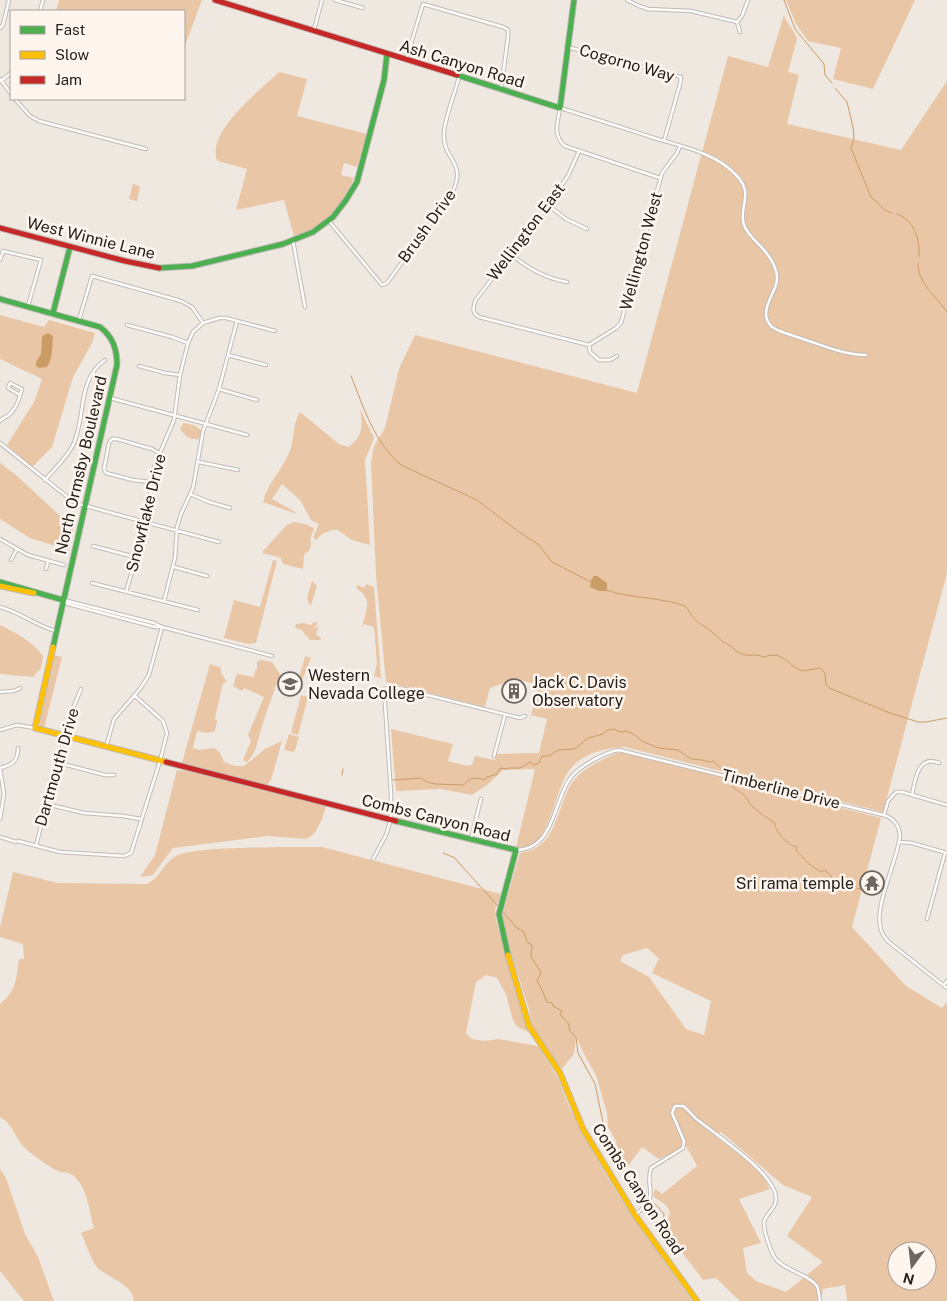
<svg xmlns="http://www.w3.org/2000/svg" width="947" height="1301" viewBox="0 0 947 1301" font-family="'Public Sans',sans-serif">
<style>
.green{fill:#e9c6a5;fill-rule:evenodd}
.water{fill:#cc9c67}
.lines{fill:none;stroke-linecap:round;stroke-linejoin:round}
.stream{stroke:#cc9c67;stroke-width:1}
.street-casing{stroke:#c1bbb6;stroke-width:4.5}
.fast-casing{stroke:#c1bbb6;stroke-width:7}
.slow-casing{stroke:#c1bbb6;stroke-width:7}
.jam-casing{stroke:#c1bbb6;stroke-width:7}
.street{stroke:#fdfcfa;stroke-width:2.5}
.fast{stroke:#4caf50;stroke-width:5}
.slow{stroke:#ffc107;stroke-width:5}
.jam{stroke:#c62828;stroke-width:5}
.labels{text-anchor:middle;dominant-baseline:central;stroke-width:5;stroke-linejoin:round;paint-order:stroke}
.street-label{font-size:16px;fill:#25201c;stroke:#fef6ee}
.poi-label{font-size:16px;fill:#25201c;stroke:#fef6ee;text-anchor:start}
</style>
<rect width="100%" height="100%" fill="#efe8e1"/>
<path class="green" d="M59,0H202L184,48V11H56Z
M786,0H915L873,89L833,79L841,48L808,41L796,24Z
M784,15C787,25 795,31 797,39L788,72L799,75L787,124L901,150L947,81V573L883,812L625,747C607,748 585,752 572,767C554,787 554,831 531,845C526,847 521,847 516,848L535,769L503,770L487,785L472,795L441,789L396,791L391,729L453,744L448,761L467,766L472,765L475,756L495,760L497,754L539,753L547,719L531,715L539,685L516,679L490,688L485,707L386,682L376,575L371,462L374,446L385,428L399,369L415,335L637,393L728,56L768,67Z
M279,72L307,79L297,116L367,134L357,167L344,163L341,175L354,178C342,207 324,227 294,236L284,200L236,210L247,169L218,161L216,158C216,154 215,147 217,143C225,118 260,90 279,72Z
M133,184L140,186L137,201L129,199Z
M0,315L44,327L49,320L95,333L92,343L73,377L52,447L32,467L7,445L34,402L42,379L0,359Z
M360,409L374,438L365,460L370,545L352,540L338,530H332L322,534L316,540L313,538L319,524L311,520L300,500L282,484L272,499L297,513H294L263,502C267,484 282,470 289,453C295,440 292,424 300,412L339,444L349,447C363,436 363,426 360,409Z
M183,423L194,425L202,431L201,438C191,442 186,436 180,429Z
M0,463L16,475L74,529L69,550L30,538L0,519Z
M294,522L305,524L314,528L310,540L311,542L310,550L304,554L303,569L283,564L281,558L263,553V551L287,525Z
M273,560L277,561L256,643L248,644L224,638L234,600L260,607Z
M312,581L317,586L311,605L309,604L307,598Z
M366,584L374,587L381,678L374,676L377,663L374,627L364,624L362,628C365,612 374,599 357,589V585L365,588Z
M314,622L318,623L313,629L319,626L316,635L320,637L321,640H310L308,638L309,634L307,637L302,630L295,628L296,624L304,623L311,625Z
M0,625C16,633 32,641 43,656L41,668L33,677L0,674Z
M54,655L62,657L44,728L40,726V721Z
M305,656L311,658L302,680L299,678Z
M260,660L272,662L284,680L278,682L276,685C272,698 267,710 263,723C258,737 258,751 247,762L243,760L251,741L248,735L264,697L244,688L242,691L233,686L237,674L254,677L255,670H257V662Z
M210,664L221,668V673L227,682L223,683L215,718L217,721L215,731L207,733L197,731L193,748L199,750L214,748L220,753L224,762L235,766H244L265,749L282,741L271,780L267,785L251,783L182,763Z
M301,695L308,697L298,735L291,733Z
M289,734L299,737L295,750L293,752L284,750Z
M617,753H624L657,761L881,818L852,927L906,986L942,1008L947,1002V1301H847L845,1285L823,1289L821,1301H740L716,1278L703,1280L668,1234L666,1226L670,1212L667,1206L653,1196L655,1189L662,1194L697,1166L686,1146L659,1159L642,1147L625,1170L618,1156L616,1141L608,1127L607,1113L596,1075L584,1054L576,1036L574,1054L561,1070L532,1025L529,1009L508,944L502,915L520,853C556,849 556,811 570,786C579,770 601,760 617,753ZM647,948L659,958L652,973L711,1001L704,1035L686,1029L649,977L620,961L623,955ZM721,1132L783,1185L812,1197L787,1236L823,1262L786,1292L756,1281L747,1273L743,1248L761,1243L739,1199L770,1189L762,1174L747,1161L714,1135ZM897,1251H927V1281H897Z
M177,770L192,772L326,806L322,819L317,829L313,835L306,839L268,836L173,848L153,875L140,877L155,855Z
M279,847H322L501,894L495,910L496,920L532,1034L516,1026L512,1017L506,994L497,978L486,975L476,982L466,1033L472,1039L484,1041L498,1039L538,1046L558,1078L570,1109L595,1156L620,1198L692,1301H134C133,1283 106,1278 96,1266C90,1257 86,1243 81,1233L94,1228C89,1211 87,1182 69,1173C65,1172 65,1173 61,1172C52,1169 34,1156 26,1149C15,1139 13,1124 0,1117V1004C3,1001 6,999 9,995C17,985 17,971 19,959H24L23,944L0,937V928L13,872L58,883L147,884C159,878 163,865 174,857C190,847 257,848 279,847Z
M0,1169L6,1178L25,1234L38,1257L54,1301H24L0,1271Z"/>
<path class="water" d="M48,333L53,336C52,346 53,359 47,367L39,368L36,366V362L41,354L42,336Z
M594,576H597L607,583V591H599L590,587L591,580Z"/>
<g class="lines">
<path class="stream" d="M784,0L795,29L824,64L825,75L832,83
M835,88L847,102L853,127L854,138L851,148L871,197L886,211L892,213
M897,214C915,220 920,240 919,257
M918,263C917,283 937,297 947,312
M351,376C364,408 374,442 401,465L477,500L519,532L538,544L552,562L591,582
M606,590C632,599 661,597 685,606C689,609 690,615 694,618C699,625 706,626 712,632C719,638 721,641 729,645C734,648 737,653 742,654C750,657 755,653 764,657C783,650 787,665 802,671L820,668L825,673L826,685L829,688L890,713L918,722H926L947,718
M342,775L343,769
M729,779C735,792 736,788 745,796C747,798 748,801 750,804C757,811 766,818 774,822C776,833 787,845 797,847L796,850L809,864L821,872L824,870L826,871L835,880L845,881L856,888L862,889
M393,780L421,778L427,782L436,784L464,785C469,777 476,777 485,780L487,777L497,774L500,768L506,769L509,768H520L530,762L534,765L539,763L542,756H549L558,750L575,749L588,738L603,734L608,730L614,729L620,732L627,731L635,735L642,741L659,748L678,750L691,759L702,760L710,762L713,761L726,773
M443,853L455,858L459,863L498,906
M502,911L517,928L524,932L527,942L532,945L531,957L541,972L537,981C541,987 544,994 547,1002L552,1003L553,1006L562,1011L560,1015C564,1019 571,1024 569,1030L576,1037L578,1053L595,1084L605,1132L613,1147L615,1159L641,1198L646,1200
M651,1202L655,1204L664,1214L663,1227L669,1239"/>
<g class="street-casing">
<path id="street" d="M335,0L363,8
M627,0L639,6L648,9L691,11L737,22
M40,11L43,0
M737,22L742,16L748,0
M737,22L740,32
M0,28L3,25L9,0
M314,30L322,0
M567,47L681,77L680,84L664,141
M406,60L423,4L503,27L508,30V37L501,89
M0,79L11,94
M1,81L11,73
M15,99L30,116L39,121L146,149
M579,151L568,176L548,205L475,301C473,308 472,313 479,317L589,345
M660,178L565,146C552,135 558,122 560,108C590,117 620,127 651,137C679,146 715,152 736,175C755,194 738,207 744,225C749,240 770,249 776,271C781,287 766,298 766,314C766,319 769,324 772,327C779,332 789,334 797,337C819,344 843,355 866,355
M548,205L566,219L587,229
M329,221L382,285L387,283L451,195C469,161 442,161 444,133C445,117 455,93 459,77
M293,241L305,307
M511,254C528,269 545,278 567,282
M0,260L3,251L41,260L28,306
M79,320L92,276L181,301L192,307L203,323
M127,325L172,337L188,343
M589,345L616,328L621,323L662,173L677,153L680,146
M589,345L590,352L599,360H610L617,356
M228,355L266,365
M139,366L165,373L180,375
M219,389L257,400
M110,398L247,435
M0,421C3,417 6,418 10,414C17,407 19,399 22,389L10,383L8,388L20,395
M0,443L75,503L219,542
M199,462L238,470
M45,480C54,469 68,457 74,443C86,414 77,380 105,360
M151,482L133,480L106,473L104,469L109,443L112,439H117L152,449L159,453
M190,494L209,502L230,508
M0,539L28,555L64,565
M93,546L135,557
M11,560L17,549
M174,567L207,576
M46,569L48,562
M92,583L198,610
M126,592L146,523L154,467L174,420L180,375L188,343L193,332L203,323L219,318H226L275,331
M63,600L68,604L155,627H160
M64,600L154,623L162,627L272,656
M164,601L175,558L177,527L181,514L193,488L203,431L219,389L237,321
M0,607C20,612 36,626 56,631
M0,692L14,691L20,688
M0,730L17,725L35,728
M106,747L114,719L140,689L149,675L162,627
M494,756L505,715
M59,763L105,775H114
M0,768C12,765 18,761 18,748
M0,769L4,794L0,819
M912,795C915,780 918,754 939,763
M46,804L84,813L123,816L141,819
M884,815L888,801L896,792H902L947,805
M0,837L16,842
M471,839L481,799
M18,841L60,852L124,856L131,853L160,761L167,733L163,721L134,695
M900,842L912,843L947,853
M36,846L50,789L74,706L81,689
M516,850C554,849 553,804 569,780C576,768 605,752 619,750L887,816C896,821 899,826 900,836C897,861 876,902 880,925C881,935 887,941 895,947L947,988
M373,859L386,835L391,819V794L384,689L395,687L520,718L525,716
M927,919L945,853
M944,985L947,981
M635,1215C662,1194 644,1191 651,1168L683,1148L684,1141L672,1113L675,1106H683C689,1110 693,1117 699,1121C718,1136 777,1175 776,1199C776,1208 769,1211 765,1219C761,1226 771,1252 775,1258C784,1271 809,1274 817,1286C819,1290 819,1297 820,1301"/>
</g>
<g class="fast-casing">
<path id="fast" d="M457,75L560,108L574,0
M159,268L192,266L283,244L313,232L333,217L346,200L357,182L384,80L387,54
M0,299L100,327C113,337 117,349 117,365L53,647
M53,313L70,247
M0,582L63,600
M396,821L516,850L499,914L508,955"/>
</g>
<g class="slow-casing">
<path id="slow" d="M0,586L34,593
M53,647L35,728L166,762
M508,955L529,1026L560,1073L583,1129L635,1215L697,1301"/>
</g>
<g class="jam-casing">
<path id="jam" d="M215,0L457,75
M0,228L125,261L159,268
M166,762L396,821"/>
</g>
<use href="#street" class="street"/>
<use href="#fast" class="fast"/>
<use href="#slow" class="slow"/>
<use href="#jam" class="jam"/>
</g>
<defs>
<g id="university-ring" transform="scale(1.25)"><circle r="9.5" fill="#fef6ee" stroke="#6c6661" stroke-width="1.5"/><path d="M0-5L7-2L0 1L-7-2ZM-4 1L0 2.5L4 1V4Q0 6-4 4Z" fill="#6c6661"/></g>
<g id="building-ring" transform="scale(1.25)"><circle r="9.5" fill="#fef6ee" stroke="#6c6661" stroke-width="1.5"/><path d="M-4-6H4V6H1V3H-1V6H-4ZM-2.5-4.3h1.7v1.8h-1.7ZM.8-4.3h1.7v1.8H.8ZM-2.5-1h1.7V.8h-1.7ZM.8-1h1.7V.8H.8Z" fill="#6c6661"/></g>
<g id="temple-ring" transform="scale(1.25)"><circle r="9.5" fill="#fef6ee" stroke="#6c6661" stroke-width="1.5"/><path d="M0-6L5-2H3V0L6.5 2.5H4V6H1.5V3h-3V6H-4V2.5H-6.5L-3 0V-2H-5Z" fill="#6c6661"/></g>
</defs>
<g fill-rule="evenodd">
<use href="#university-ring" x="290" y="684"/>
<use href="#building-ring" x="514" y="691"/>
<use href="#temple-ring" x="872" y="883"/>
</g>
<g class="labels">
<g class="street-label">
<text transform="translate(627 63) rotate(16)">Cogorno Way</text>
<text transform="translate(462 64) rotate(17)">Ash Canyon Road</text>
<text transform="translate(427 226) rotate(-54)">Brush Drive</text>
<text transform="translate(526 232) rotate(-53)">Wellington East</text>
<text transform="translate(91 238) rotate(14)">West Winnie Lane</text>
<text transform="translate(641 251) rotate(-75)">Wellington West</text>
<text transform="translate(81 465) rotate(-77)">North Ormsby Boulevard</text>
<text transform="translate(146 513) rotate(-76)">Snowflake Drive</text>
<text transform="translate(57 767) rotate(-74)">Dartmouth Drive</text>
<text transform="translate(781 789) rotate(14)">Timberline Drive</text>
<text transform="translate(436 818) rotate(14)">Combs Canyon Road</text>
<text transform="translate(638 1189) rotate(57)">Combs Canyon Road</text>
</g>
<g class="poi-label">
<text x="308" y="675">Western<tspan x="308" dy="18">Nevada College</tspan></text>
<text x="532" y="682">Jack C. Davis<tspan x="532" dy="18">Observatory</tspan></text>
<text x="854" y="883" text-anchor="end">Sri rama temple</text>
</g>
</g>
<rect x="10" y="10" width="175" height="90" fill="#fef6ee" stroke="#a7a09a"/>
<rect x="20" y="26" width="25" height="8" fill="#4caf50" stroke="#a7a09a"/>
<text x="55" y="35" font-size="15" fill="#25201c">Fast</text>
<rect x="20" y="51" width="25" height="8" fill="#ffc107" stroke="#a7a09a"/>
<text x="55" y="60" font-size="15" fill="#25201c">Slow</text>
<rect x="20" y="76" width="25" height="8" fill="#c62828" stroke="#a7a09a"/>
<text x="55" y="85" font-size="15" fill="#25201c">Jam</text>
<g transform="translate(912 1266) rotate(195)"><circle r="24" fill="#fef6ee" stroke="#a7a09a"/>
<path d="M0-4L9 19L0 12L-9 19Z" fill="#6c6661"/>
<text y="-8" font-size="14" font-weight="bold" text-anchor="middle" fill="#25201c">N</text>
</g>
</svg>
